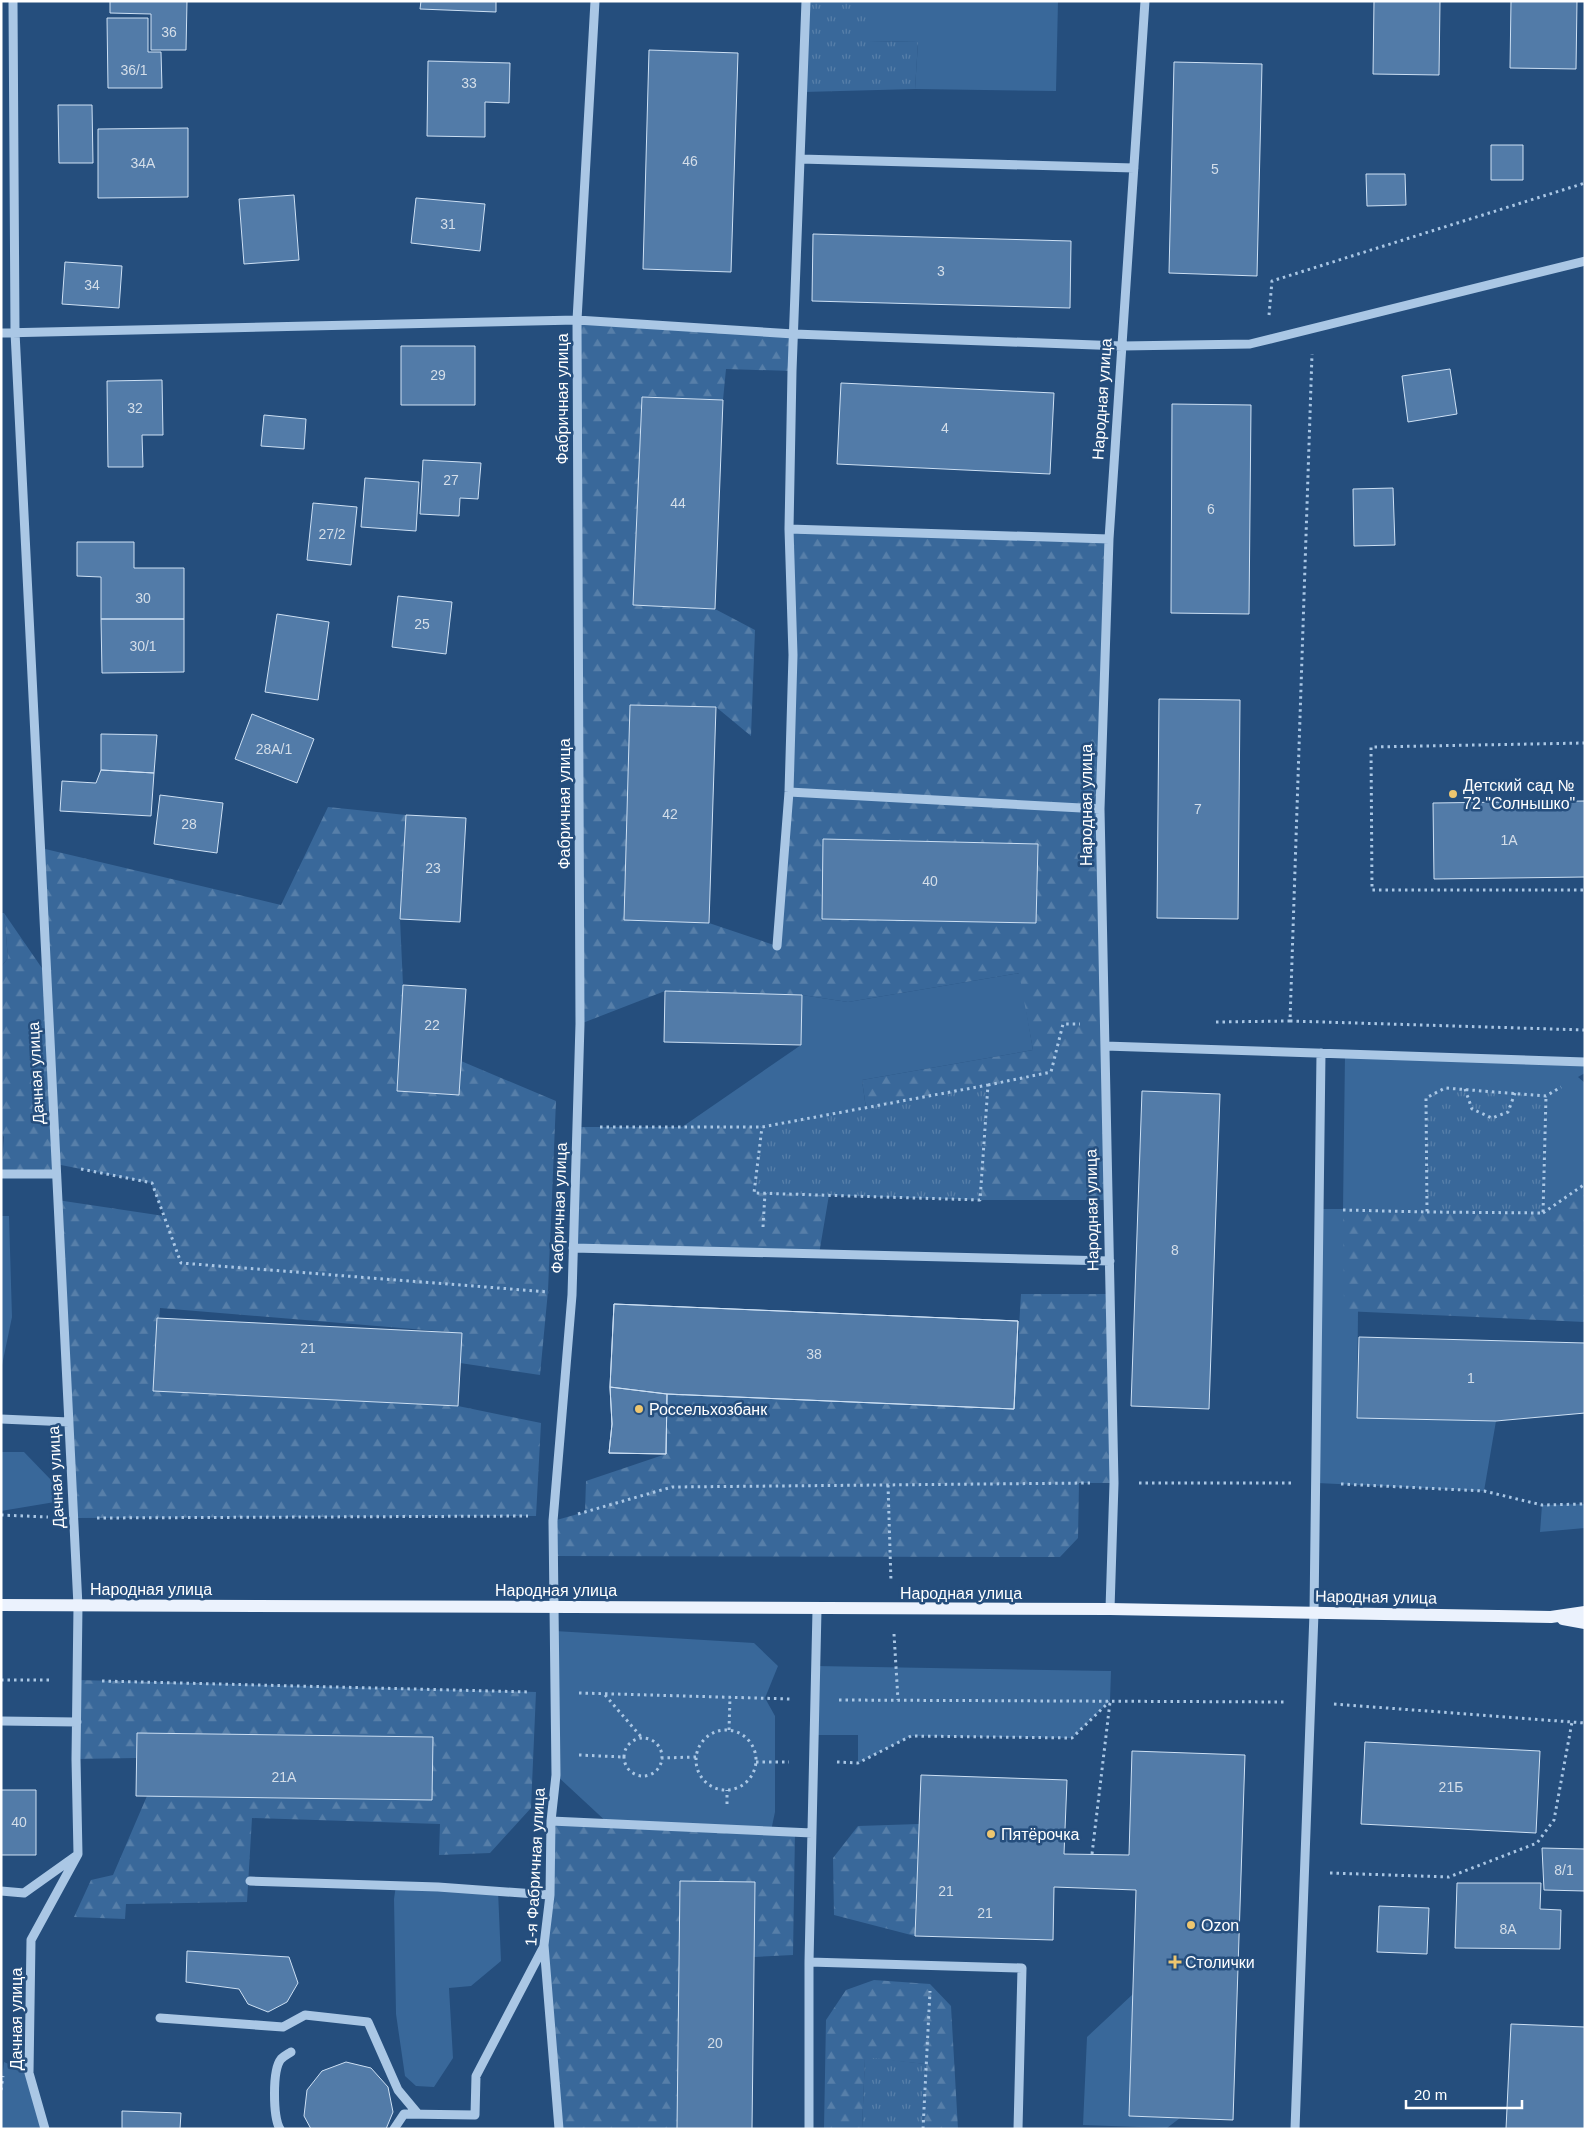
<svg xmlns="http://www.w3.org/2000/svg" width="1586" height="2130" viewBox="0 0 1586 2130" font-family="Helvetica,sans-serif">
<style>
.green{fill:#39689a}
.forest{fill:url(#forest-firs);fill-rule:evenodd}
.park{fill:url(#park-tufts)}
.building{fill:#527ba8;stroke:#cde0f4}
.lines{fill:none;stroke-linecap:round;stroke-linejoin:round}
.path{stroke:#aac7e5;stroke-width:3;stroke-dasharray:2.5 4;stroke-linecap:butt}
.minor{stroke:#aac7e5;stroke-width:9}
.major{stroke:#ebf2fd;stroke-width:12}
.poi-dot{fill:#eec66f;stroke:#254e7d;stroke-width:2}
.labels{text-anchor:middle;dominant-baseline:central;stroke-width:5;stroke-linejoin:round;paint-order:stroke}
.number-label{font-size:14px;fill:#d4dee9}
.street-label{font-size:16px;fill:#fff;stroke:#254e7d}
.poi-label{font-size:16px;fill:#fff;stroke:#254e7d;text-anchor:start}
</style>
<defs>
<pattern id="forest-firs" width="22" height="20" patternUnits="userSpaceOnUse" patternTransform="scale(1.25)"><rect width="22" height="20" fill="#39689a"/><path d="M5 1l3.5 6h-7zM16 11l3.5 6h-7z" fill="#577fa9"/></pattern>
<pattern id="park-tufts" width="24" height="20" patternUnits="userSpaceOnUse" patternTransform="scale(1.25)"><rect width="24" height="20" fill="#39689a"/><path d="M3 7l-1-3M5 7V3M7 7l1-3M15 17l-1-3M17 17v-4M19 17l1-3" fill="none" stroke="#577fa9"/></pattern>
</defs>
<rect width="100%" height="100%" fill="#254e7d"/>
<path class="green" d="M869,1H1058L1056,91L915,89L918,42L869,41Z
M1,913H4L8,958L1,967Z
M1020,973L1033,1050L862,1080L866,1108L762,1127H682L801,1045L802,995L848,1002Z
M1345,1054L1585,1062V1073L1578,1077L1585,1083V1184L1543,1213L1546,1096L1426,1098L1427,1212L1344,1210L1347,1311H1358L1357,1418L1496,1421L1484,1491L1317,1483L1319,1209H1343Z
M1,1216H9L12,1317L1,1370Z
M1,1452H24L53,1482L55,1502L1,1511Z
M1585,1504V1528L1540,1532L1542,1505Z
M555,1631L754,1643L778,1666L765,1698L775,1716V1812L771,1831L610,1825L556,1775Z
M816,1666L1111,1671L1110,1701L1072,1738L911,1736L858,1763V1735H814Z
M396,1885L498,1890L501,1961L471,1986L449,1988L453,2058L434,2087L416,2086L405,2076L396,2014L394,1899Z
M1133,1994L1129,2116L1180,2118L1167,2128L1083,2125L1087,2037Z
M4,2062L29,2073L45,2129H1V2090Z"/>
<path class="forest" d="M577,320L794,334L792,371L726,369L723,400L642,397L633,605L715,609L755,630L751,736L716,707L630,705L624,920L709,923L777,946L789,792V529L1109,539L1100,809L1108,1200H980L988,1085L866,1108L862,1080L1033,1050L1019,973L848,1002L802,995L665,991L580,1024ZM824,839L1038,844L1036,923L822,919Z
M328,807L406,815L400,919L403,985L397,1091L459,1095L461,1061L556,1101L548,1291L540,1375L460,1363L461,1333L160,1308L153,1391L458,1406L541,1423L536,1516L73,1518L57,1200L164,1216L151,1183L56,1164V1174H1L4,1137L1,1131V967L8,958L4,913L46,974L41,848L281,905Z
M577,1127H762L754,1192L829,1195L819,1254L573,1248Z
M1585,1184V1322L1344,1311L1343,1210L1543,1213Z
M1021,1294H1110L1114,1483H1079L1078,1538L1060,1557L554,1556L553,1521L585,1512L586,1481L666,1454L667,1394L1014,1409Z
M77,1680L536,1692L531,1808L490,1853L439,1855L440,1824L252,1818L247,1902L126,1904L125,1919L74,1917L91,1880L113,1875L147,1796L432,1800V1737L137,1733L136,1758L76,1759Z
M551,1821L795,1832L793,1955L754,1957L755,1882L680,1881L677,2129H559L544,1945Z
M919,1824L915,1936L834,1915L833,1858L858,1826Z
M874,1980L930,1984L951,2006L958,2129H923L926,2064L865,2058L862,2129H824L826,2020L846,1990Z"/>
<path class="park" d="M806,1H869V41L918,42L915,89L803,92Z
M988,1085L980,1200L754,1193L762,1127Z
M1445,1088L1546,1096L1543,1213L1427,1212L1426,1098Z
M865,2057L926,2064L923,2129H862Z"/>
<path class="building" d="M110,1H187L186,50H151V14L110,13Z
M421,1H496V12L420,9Z
M1374,1H1440L1439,75L1373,74Z
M1511,1H1577L1576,69L1510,68Z
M107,18H148V52H161L162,88H108Z
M649,50L738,53L731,272L643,269Z
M428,61L510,63L509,103L485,102V137L427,136Z
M1174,62L1262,64L1257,276L1169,273Z
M58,105H92L93,163H59Z
M188,128V197L98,198V129Z
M1491,145H1523V180H1491Z
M1366,174H1405L1406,205L1367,206Z
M294,195L299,260L244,264L239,199Z
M416,198L485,204L480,251L411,243Z
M813,234L1071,241L1070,308L812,301Z
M65,262L122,266L119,308L62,304Z
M401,346H475V405H401Z
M1450,369L1457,414L1408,422L1402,376Z
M162,380L163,435H142L143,467H108L107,381Z
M841,383L1054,393L1050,474L837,464Z
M642,397L723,400L715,609L633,605Z
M1172,404L1251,405L1249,614L1171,613Z
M264,415L306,419L304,449L261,446Z
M423,460L481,463L478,499L460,498L459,516L420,514Z
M365,478L419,482L416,531L361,527Z
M1393,488L1395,545L1354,546L1353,489Z
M313,503L357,507L351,565L307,560Z
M77,542H134V568H184V619H101V577L77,576Z
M398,596L452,602L446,654L392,647Z
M277,614L329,622L318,700L265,692Z
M101,619H184V672L102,673Z
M1159,699L1240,700L1238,919L1157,918Z
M630,705L716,707L709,923L624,920Z
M252,714L314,739L297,783L235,759Z
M101,734L157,735L154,773L101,770Z
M101,770L154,773L151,816L60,811L62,781L96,783Z
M160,795L223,803L217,853L154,844Z
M1585,801V877L1434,879L1433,803Z
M406,815L466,818L460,922L400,919Z
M823,839L1038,844L1036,923L822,919Z
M403,985L466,989L459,1095L397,1091Z
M665,991L802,995L801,1045L664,1042Z
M1142,1091L1220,1094L1209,1409L1131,1406Z
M614,1304L1018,1321L1014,1409L667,1394L666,1454L609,1453L612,1424L610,1387Z
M614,1304L1018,1321L1014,1409L667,1394L610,1387Z
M157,1318L462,1333L458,1406L153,1391Z
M1359,1337L1585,1343V1413L1496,1421L1357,1418Z
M610,1387L667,1394L666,1454L609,1453L612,1424Z
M137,1733L433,1737L432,1800L136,1796Z
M1365,1742L1540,1751L1536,1833L1361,1824Z
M1132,1751L1245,1755L1233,2120L1129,2116L1136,1890L1054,1887L1053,1940L915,1936L921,1775L1067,1780L1064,1854L1129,1855Z
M1,1790H36V1855H1Z
M1542,1848L1585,1849V1891L1544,1890Z
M680,1881L755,1882L752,2129H677Z
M1457,1883H1541L1540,1909L1561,1910L1560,1949L1455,1948Z
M1379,1906L1429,1908L1427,1954L1377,1952Z
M187,1951L289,1957L298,1983L287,2002L268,2012L248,2004L239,1989L186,1982Z
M1511,2024L1585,2027V2129H1506Z
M346,2062L371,2068L388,2087L393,2112L386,2129H311L304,2116L307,2090L322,2071Z
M122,2111L181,2113L180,2129H122Z"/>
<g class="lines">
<path class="path" d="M1269,315L1272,281L1585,183
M1585,743L1371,747L1372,890H1585
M1290,1021L1585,1030
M1216,1022L1290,1021L1312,354
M988,1085L1051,1072L1063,1024H1080
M1465,1089L1472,1109L1492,1118L1508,1112L1515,1093
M600,1127H762L988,1085L980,1200L754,1193L762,1127
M81,1169L152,1183L181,1263L549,1292
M1343,1210L1427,1212L1426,1098L1445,1088L1546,1096L1561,1087
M1427,1212L1543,1213L1546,1096
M1543,1213L1585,1184
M763,1227L765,1193
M1139,1483H1292
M1341,1484L1484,1491L1542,1505L1585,1504
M888,1485L891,1582
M578,1514L672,1487L1090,1483
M1,1515L48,1517
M97,1518L528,1516
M894,1634L898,1700
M1,1680H53
M102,1681L530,1692
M579,1693L790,1699
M605,1695L643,1739
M839,1700L1285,1702
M1334,1704L1585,1723
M729,1730L730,1697
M696 1760a30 30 0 1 1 60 0a30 30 0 1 1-60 0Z
M624 1757a19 19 0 1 1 38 0a19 19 0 1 1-38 0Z
M579,1755L623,1757
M661,1758L696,1757
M756,1762H789
M837,1762L858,1763L911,1736L1072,1738L1109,1702
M727,1804V1790
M1092,1854L1110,1702
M1330,1873L1449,1877L1537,1843L1554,1820L1572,1722
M1,2090L3,2076
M923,2129L930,1991"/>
<path class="minor" d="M13,1L15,332L78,1606L76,1759L78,1854L31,1940L29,2073L45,2129
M800,159L1134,168
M1,333L577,320L794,334L1122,346L1250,344L1585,261
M789,529L1109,539
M789,792L1100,809
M777,946L789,792L793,655L789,529L792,371L806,1
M1105,1046L1585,1062
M1,1174H56
M573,1248L1110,1261
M1,1419L69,1422
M1110,1609L1114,1483L1100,809L1109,539L1145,1
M1,1721L77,1722
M551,1821L812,1833
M250,1881L438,1887L550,1895
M1,1891L24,1893L76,1856
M809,1962L1022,1968L1018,2129
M160,2018L283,2027L305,2015L368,2022L398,2090L418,2114
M280,2129C273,2117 272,2070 281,2059C284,2056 288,2054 291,2052
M394,2129L404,2114L475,2115L476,2076L544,1946
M559,2129L544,1945L550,1895L551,1821L556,1775L553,1521L572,1295L580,1024L577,320L595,1
M809,2129V1962L817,1610
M1295,2129L1314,1613L1321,1053"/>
<path class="major" d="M1,1605L1110,1609L1551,1617L1585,1612
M1563,1619L1585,1623"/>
</g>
<g class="poi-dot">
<circle cx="1453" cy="794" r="5"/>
<circle cx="639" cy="1409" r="5"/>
<circle cx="991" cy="1834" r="5"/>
<circle cx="1191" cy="1925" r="5"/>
<path d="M1172.5 1954.5h5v5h5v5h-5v5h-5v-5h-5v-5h5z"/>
</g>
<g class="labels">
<g class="number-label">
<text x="169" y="32">36</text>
<text x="134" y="70">36/1</text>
<text x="469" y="83">33</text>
<text x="690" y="161">46</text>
<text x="143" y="163">34А</text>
<text x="1215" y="169">5</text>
<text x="448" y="224">31</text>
<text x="941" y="271">3</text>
<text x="92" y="285">34</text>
<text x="438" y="375">29</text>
<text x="135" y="408">32</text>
<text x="945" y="428">4</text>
<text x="451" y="480">27</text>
<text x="678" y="503">44</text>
<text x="1211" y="509">6</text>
<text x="332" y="534">27/2</text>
<text x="143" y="598">30</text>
<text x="422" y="624">25</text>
<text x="143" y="646">30/1</text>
<text x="274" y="749">28А/1</text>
<text x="1198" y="809">7</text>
<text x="670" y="814">42</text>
<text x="189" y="824">28</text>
<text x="1509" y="840">1А</text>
<text x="433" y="868">23</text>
<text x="930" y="881">40</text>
<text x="432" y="1025">22</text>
<text x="1175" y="1250">8</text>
<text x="308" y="1348">21</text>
<text x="814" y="1354">38</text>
<text x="1471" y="1378">1</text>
<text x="284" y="1777">21А</text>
<text x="1451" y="1787">21Б</text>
<text x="19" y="1822">40</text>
<text x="1564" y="1870">8/1</text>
<text x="946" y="1891">21</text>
<text x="985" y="1913">21</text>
<text x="1508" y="1929">8А</text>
<text x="715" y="2043">20</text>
</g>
<g class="street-label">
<text transform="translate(562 399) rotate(-90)">Фабричная улица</text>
<text transform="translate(1102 399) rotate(-86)">Народная улица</text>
<text transform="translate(564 804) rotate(-90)">Фабричная улица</text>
<text transform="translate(1086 805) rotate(-90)">Народная улица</text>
<text transform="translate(36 1073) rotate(-93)">Дачная улица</text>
<text transform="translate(559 1208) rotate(-88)">Фабричная улица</text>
<text transform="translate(1092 1210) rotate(-91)">Народная улица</text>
<text transform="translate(56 1477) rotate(-93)">Дачная улица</text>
<text x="151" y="1589">Народная улица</text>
<text x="556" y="1590">Народная улица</text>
<text x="961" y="1593">Народная улица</text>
<text transform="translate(1376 1597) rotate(1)">Народная улица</text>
<text transform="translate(535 1867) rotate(-87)">1-я Фабричная улица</text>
<text transform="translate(16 2019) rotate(-90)">Дачная улица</text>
</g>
<g class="poi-label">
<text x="1463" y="785">Детский сад №<tspan x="1463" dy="18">72 "Солнышко"</tspan></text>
<text x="649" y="1409">Россельхозбанк</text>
<text x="1001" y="1834">Пятёрочка</text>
<text x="1201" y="1925">Ozon</text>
<text x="1185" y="1962">Столички</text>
</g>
</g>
<rect width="1586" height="2130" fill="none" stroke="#ffffff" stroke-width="5"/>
<path d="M1406 2100v8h116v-8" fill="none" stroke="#ffffff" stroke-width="2.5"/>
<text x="1414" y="2100" font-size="15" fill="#ffffff" stroke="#254e7d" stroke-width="4" paint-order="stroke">20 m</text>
</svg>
